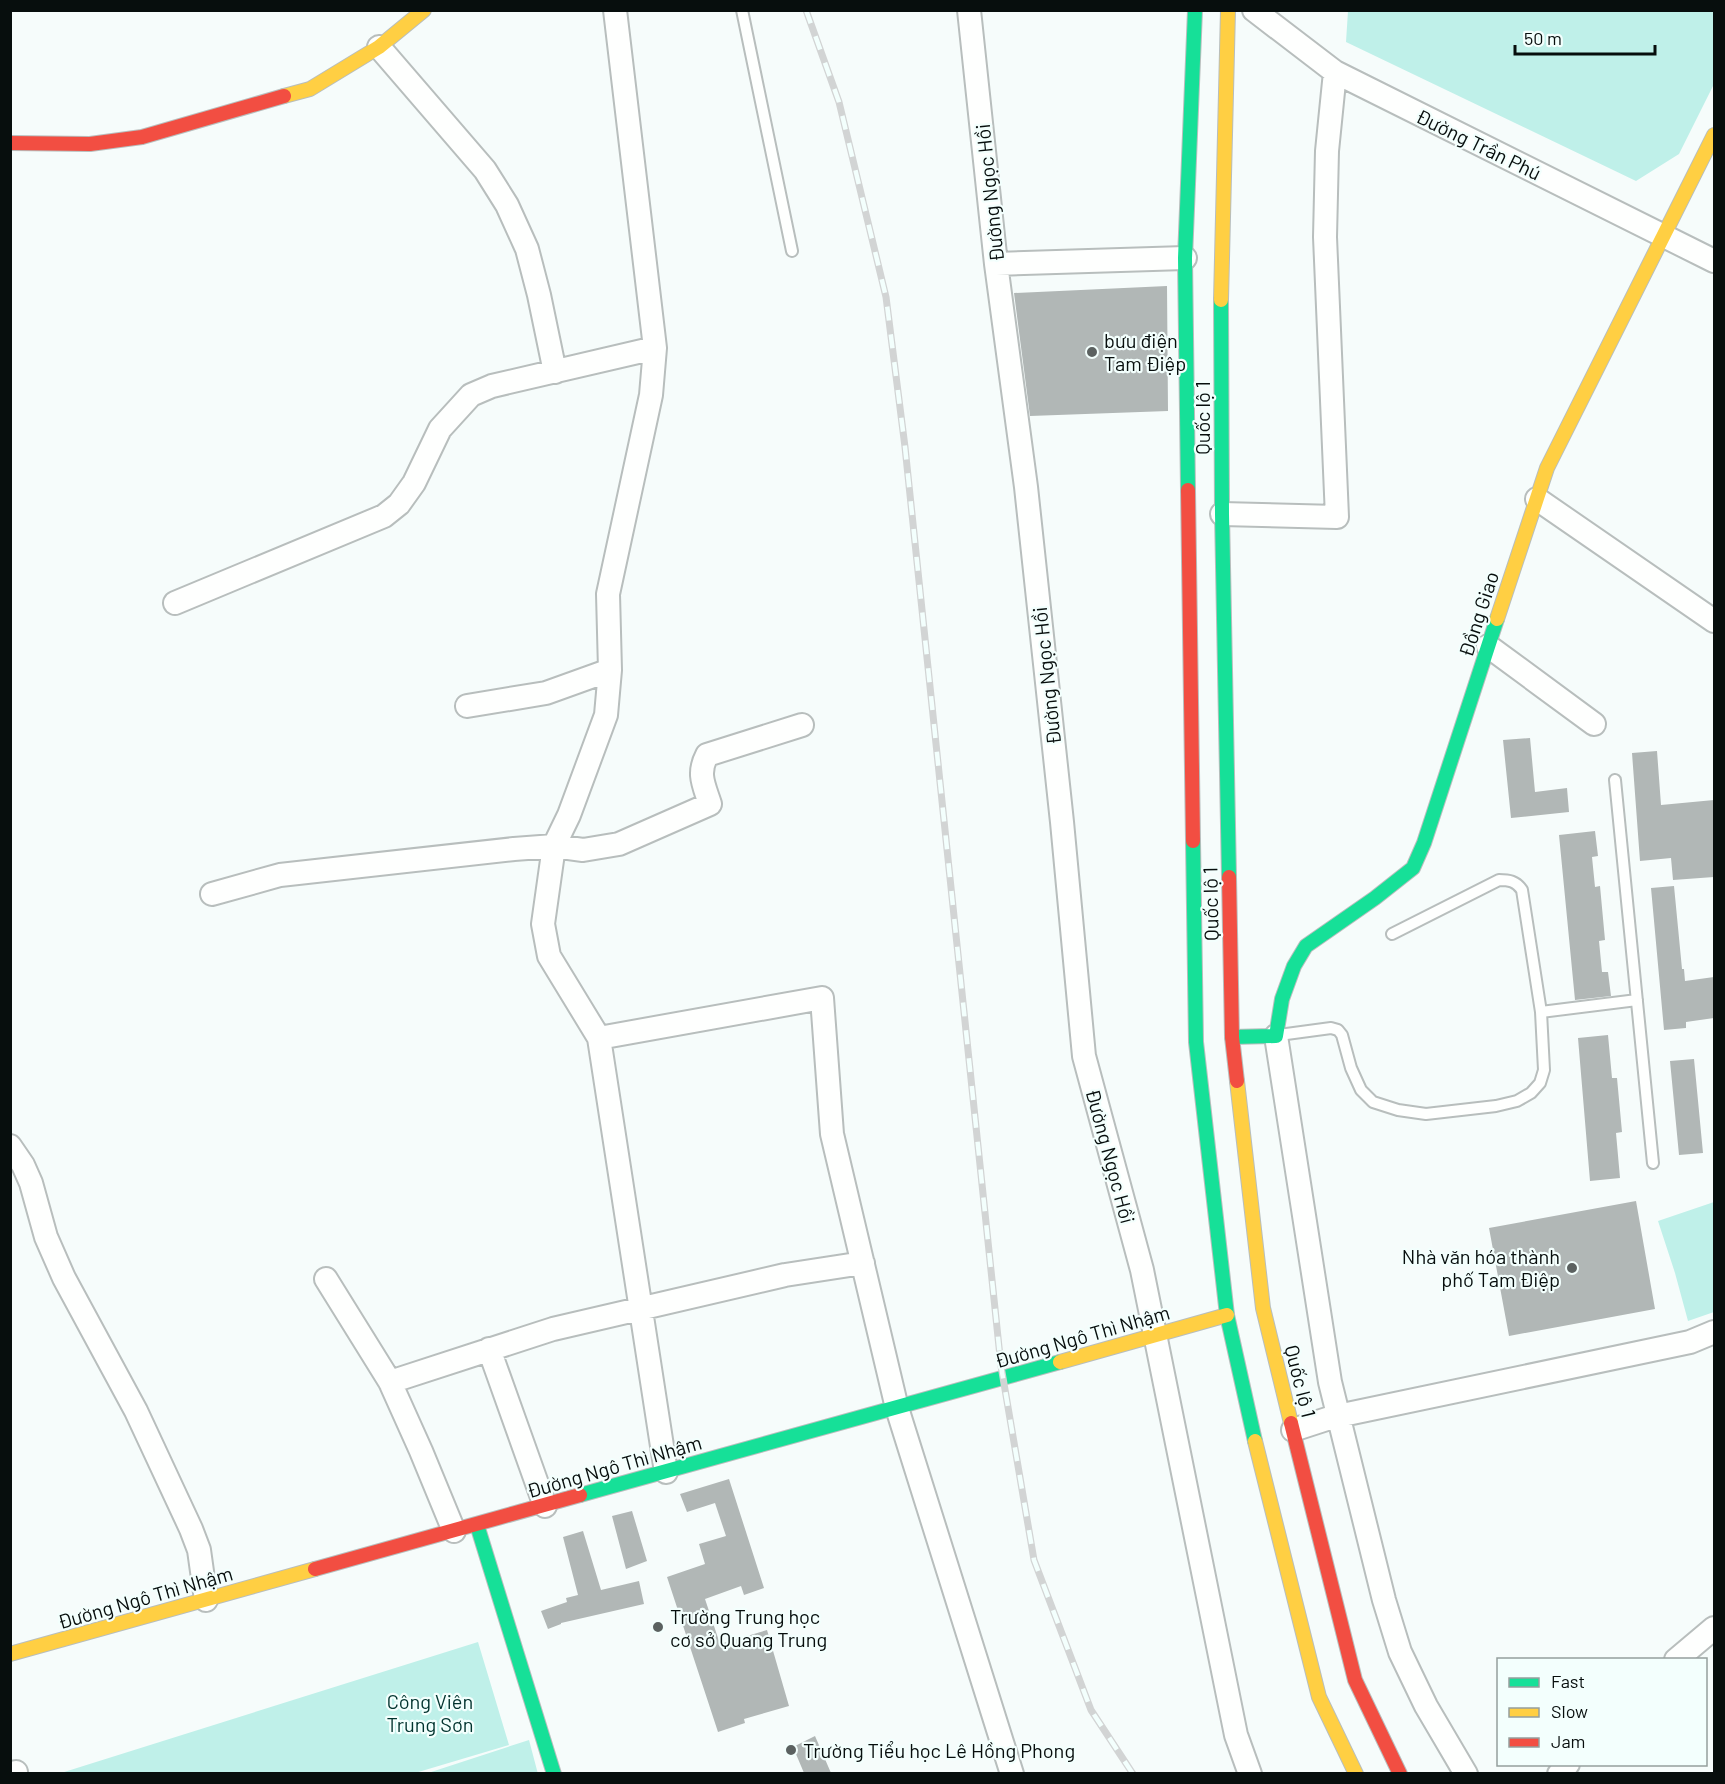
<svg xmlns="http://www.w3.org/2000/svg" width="1725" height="1784" viewBox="0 0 1725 1784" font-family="Barlow,sans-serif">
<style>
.green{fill:#bff0e9}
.building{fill:#b1b7b6}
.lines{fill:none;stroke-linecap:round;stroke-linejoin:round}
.lane-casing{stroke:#b8bebd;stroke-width:14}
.street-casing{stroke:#b8bebd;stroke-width:26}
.fast-casing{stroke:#b8bebd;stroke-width:16}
.slow-casing{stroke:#b8bebd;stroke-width:16}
.jam-casing{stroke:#b8bebd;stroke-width:16}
.lane{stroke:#fefffe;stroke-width:10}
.street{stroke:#fefffe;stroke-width:22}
.fast{stroke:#16e098;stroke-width:14}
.slow{stroke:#ffcf43;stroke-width:14}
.jam{stroke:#f24e42;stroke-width:14}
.rail-casing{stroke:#d2d4d4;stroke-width:7}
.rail{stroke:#f3fffd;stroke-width:4.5;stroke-dasharray:14;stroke-linecap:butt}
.poi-dot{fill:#5b6160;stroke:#f3fffd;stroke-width:2}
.labels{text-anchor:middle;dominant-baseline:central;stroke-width:4.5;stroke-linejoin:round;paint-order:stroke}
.street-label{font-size:20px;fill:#070e0d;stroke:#f3fffd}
.poi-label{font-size:20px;fill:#070e0d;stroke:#f3fffd;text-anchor:start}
.park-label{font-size:20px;fill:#00332e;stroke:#f3fffd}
</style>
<rect width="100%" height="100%" fill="#f6fcfb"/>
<path class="green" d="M1348,11H1714V84L1679,154L1636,181L1346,42Z
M1714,1202V1312L1688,1321L1675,1273L1658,1221Z
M478,1642L509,1745L415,1773H61Z
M529,1740L538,1774H425Z"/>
<path class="building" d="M1167,286L1168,411L1030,416L1014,293Z
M1530,738L1535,792L1567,788L1569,812L1511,818L1503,740Z
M1657,751L1661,805L1714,800V877L1673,880L1671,858L1640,861L1632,753Z
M1595,831L1598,856L1592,857L1595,887L1600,886L1605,940L1599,941L1602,972H1608L1611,996L1575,1000L1559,835Z
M1674,886L1682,969H1684L1685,981L1714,977V1018L1686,1022V1028L1664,1030L1651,888Z
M1608,1035L1612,1078H1617L1622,1132L1616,1133L1620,1178L1590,1181L1578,1038Z
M1694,1059L1703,1153L1679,1155L1670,1061Z
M1636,1201L1655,1309L1509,1336L1489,1228Z
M729,1479L764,1588L744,1595L741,1586L705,1599L720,1644L767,1630L789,1706L744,1719L745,1723L718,1732L667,1577L705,1564L699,1544L726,1536L715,1503L687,1512L680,1494Z
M632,1511L647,1561L626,1569L612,1516Z
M583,1531L601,1590L639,1581L644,1604L561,1623V1624L548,1629L541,1611L567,1602L566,1598L578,1595L563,1537Z
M815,1736L831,1773H804L793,1747Z"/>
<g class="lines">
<g class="lane-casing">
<path id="lane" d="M742,10L792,251
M1615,780L1653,1163
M1392,934L1499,880C1509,880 1516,881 1522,890L1541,1012L1637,1000
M1279,1035L1331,1028L1338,1030L1342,1035L1351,1068L1361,1090L1373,1102L1398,1110L1426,1114L1496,1106L1517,1101L1531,1093L1540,1083L1544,1070L1541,1012"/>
</g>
<g class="street-casing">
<path id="street" d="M615,10L655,348L651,395L608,594L610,670L606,715L569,815L554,846L543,924L549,956L599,1038L666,1472
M969,10L996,264L1026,487L1062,822L1084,1056L1142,1270L1236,1735L1250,1774
M1254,10L1335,72L1714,261
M379,47L485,170L507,205L527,249L539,295L555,372
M996,264L1185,258
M1537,499L1714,621
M1222,514L1337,517L1325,237L1327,151L1335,72
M175,603L384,516L399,504L414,483L440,429L471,395L492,386L655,348
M1488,646L1594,724
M467,706L546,693L610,670
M212,894L280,875L514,849L554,846L583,850L619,844L710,804C704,785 697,774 707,755L802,725
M1276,1036L1330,1382L1384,1600L1400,1652L1426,1706L1466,1774
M599,1038L822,998L832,1134L897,1408L1012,1774
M10,1146L23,1165L31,1183L46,1237L64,1278L136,1411L191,1529L199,1550L206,1600
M326,1279L390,1382L421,1451L454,1531
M489,1349L545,1506
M390,1382L553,1329L785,1275L863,1263
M1293,1430L1333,1417L1690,1342L1714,1332
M1676,1660L1714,1628
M10,1773L16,1772
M1559,1774L1568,1764"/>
</g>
<g class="fast-casing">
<path id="fast" d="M1221,300L1222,514L1229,877
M1188,490L1185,258L1195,10
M1193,841L1196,1042L1227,1315L1255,1441
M1232,1037L1276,1036L1282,999L1294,966L1306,946L1375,898L1413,868L1424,843L1497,619
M580,1495L1060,1362
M477,1525L554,1774"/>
</g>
<g class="slow-casing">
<path id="slow" d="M284,96L310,89L379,47L424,10
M1221,300L1228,10
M1497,619L1547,468L1714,135
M1237,1081L1263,1308L1291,1423
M1060,1362L1227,1315
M1255,1441L1319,1697L1356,1774
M10,1654L315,1569"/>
</g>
<g class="jam-casing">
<path id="jam" d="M10,143L90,144L142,137L284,96
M1188,490L1193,841
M1229,877L1232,1037L1237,1081
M1291,1423L1355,1680L1400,1774
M315,1569L580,1495"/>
</g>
<use href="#lane" class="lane"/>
<use href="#street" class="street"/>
<use href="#fast" class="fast"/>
<use href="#slow" class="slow"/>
<use href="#jam" class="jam"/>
<g class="rail-casing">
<path id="rail" d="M806,10L839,102L886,297L905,447L1001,1366L1034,1560L1091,1710L1133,1774"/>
</g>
<use href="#rail" class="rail"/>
</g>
<g class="poi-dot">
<circle cx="1092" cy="352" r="6"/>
<circle cx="1572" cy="1268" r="6"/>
<circle cx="658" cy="1627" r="6"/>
<circle cx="791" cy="1750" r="6"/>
</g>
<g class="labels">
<g class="street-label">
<text transform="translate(1479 144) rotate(26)">Đường Trần Phú</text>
<text transform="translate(989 193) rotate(-96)">Đường Ngọc Hồi</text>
<text transform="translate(1202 418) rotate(-90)">Quốc lộ 1</text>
<text transform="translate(1478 614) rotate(-72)">Đồng Giao</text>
<text transform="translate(1046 676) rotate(-96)">Đường Ngọc Hồi</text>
<text transform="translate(1210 904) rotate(-91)">Quốc lộ 1</text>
<text transform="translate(1111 1156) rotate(75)">Đường Ngọc Hồi</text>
<text transform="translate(1082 1336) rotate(-16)">Đường Ngô Thì Nhậm</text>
<text transform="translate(1301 1381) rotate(76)">Quốc lộ 1</text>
<text transform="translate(614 1466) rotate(-16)">Đường Ngô Thì Nhậm</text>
<text transform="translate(145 1597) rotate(-16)">Đường Ngô Thì Nhậm</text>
</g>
<g class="poi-label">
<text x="1104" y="340">bưu điện<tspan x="1104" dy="23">Tam Điệp</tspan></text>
<text x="1560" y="1256" text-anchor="end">Nhà văn hóa thành<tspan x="1560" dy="23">phố Tam Điệp</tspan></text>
<text x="670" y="1616">Trường Trung học<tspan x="670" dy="23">cơ sở Quang Trung</tspan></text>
<text x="803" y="1750">Trường Tiểu học Lê Hồng Phong</text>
</g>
<g class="park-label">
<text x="430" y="1701">Công Viên<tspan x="430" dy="23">Trung Sơn</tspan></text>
</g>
</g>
<rect width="1725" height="1784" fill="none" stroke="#070e0d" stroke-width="24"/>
<rect x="1497" y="1658" width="210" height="108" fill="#f3fffd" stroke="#959f9d" stroke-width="1.5"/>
<rect x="1509" y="1678" width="30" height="9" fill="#16e098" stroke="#959f9d" stroke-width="1.5"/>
<text x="1551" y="1688" font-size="18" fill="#070e0d">Fast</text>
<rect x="1509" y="1708" width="30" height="9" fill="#ffcf43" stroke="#959f9d" stroke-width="1.5"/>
<text x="1551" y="1718" font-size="18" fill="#070e0d">Slow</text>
<rect x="1509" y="1738" width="30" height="9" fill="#f24e42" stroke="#959f9d" stroke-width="1.5"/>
<text x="1551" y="1748" font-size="18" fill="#070e0d">Jam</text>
<path d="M1515 45v9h140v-9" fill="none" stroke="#070e0d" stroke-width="3"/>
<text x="1524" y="45" font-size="18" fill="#070e0d" stroke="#f3fffd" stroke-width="4.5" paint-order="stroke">50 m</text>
</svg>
